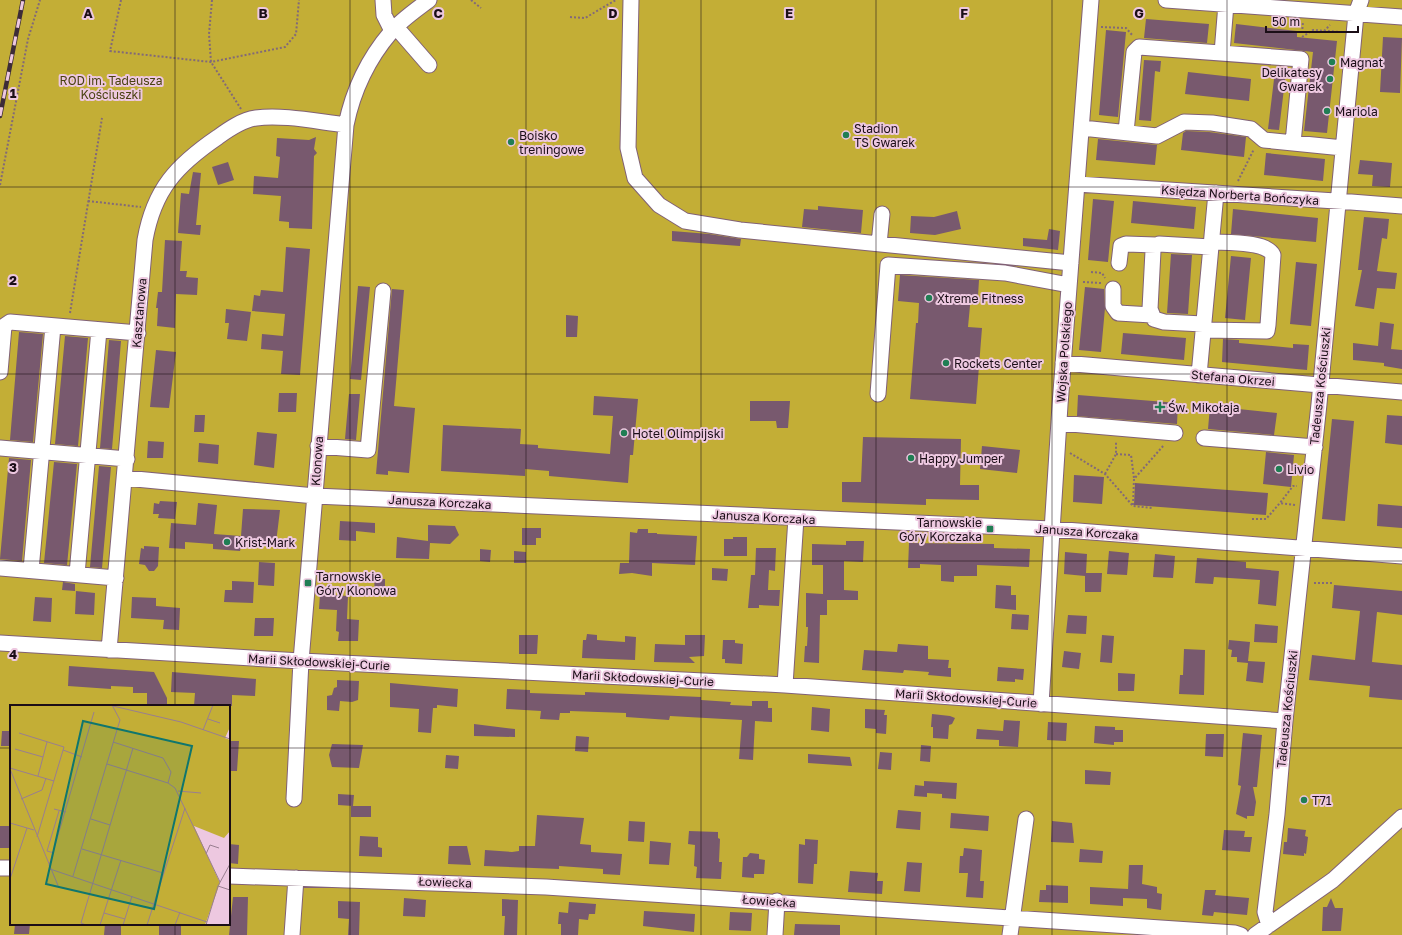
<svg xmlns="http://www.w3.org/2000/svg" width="1402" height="935" viewBox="0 0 1402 935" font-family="'Golos Text',sans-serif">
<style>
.green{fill:#c3ae36;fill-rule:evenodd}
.building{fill:#78596e}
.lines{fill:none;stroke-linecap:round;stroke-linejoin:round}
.minor-casing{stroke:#816176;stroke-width:17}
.path{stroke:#826979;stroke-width:2;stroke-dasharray:2 2;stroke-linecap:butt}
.minor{stroke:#fff;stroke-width:15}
.rail-casing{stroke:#3d2c38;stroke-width:4.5}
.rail{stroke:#edc8e0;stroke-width:3;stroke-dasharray:9;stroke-linecap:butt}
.grid{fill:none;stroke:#1b0e17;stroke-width:1;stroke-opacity:0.55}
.poi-dot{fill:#207e54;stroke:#edc8e0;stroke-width:1.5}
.labels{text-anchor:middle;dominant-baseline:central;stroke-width:4;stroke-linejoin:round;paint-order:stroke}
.poi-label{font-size:12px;fill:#1b0e17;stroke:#edc8e0;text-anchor:start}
.park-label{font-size:12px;fill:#4a4211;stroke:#edc8e0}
.street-label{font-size:12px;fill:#1b0e17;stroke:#edc8e0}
.inset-road{fill:none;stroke:#997e90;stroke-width:1}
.view{fill:#0f766e;fill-opacity:0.15;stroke:#0f766e;stroke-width:2}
.inset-edge{fill:none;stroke:#1b0e17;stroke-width:2}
.grid-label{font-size:13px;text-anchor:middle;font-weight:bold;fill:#1b0e17;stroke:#edc8e0;stroke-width:4;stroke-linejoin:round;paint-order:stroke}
</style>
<rect width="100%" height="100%" fill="#edc8e0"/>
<path class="green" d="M0,0H1402V935H0ZM11,706H229V924H11Z"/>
<path class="building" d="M1146,19L1209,24L1207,43L1144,38Z
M1236,24L1297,31V37L1337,41L1327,133L1304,131L1313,52L1234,43Z
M1106,30L1126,32L1118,117L1099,115Z
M1383,37L1402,38L1400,93L1380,92Z
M1144,60L1161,61L1160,72L1155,71L1151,121L1139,120Z
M1275,71L1286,72L1279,130L1268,129Z
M1188,72L1251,79L1249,101L1185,94Z
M1186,131L1209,132L1246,137L1244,157L1181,150L1183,133Z
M316,137L314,149L317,153L314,156L312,229L289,228V222L279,221L281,196L253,194L254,176L278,178L280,157L276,156L277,138L309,140Z
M1098,139L1157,145L1155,165L1096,160Z
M1266,153L1325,159L1323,181L1264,175Z
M1360,160L1392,163L1390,187L1372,186L1373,175L1358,174Z
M228,162L234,180L218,185L212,167Z
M193,172L201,173L196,225H201L200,235L178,233L181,193L189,194Z
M1093,199L1114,201L1108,262L1088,260Z
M1133,201L1196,207L1194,229L1131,223Z
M818,206L863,210L861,233L802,227L804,209L818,210Z
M1233,209L1318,218L1316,242L1231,234Z
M957,211L961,229L935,235L910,233L911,216L934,217Z
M1364,217L1389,219L1387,239L1382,238L1377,271L1397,273L1395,289L1377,288L1374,309L1355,306L1362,270H1358Z
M1049,229L1060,231L1058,250L1023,246V238L1047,240Z
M672,231L709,234L741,239L740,246L672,241Z
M165,240L182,241L180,271H187L186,277L198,278L197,295L176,294L175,328L157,326L158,308H156L158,292H162Z
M286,247L310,249L300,375L281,374L283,351L261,349L262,334L283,336L285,314L252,311L254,295L260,296L261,290L283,292Z
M1171,254L1192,255L1188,314L1167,313Z
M1231,256L1251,258L1245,320L1225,318Z
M1296,262L1317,264L1311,326L1290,324Z
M900,275L979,280L978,296L971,295L968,327L982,328L976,404L910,399L916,323H918L919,303L898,301Z
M358,286L370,287L361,380L350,379Z
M1085,287L1104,289L1105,308L1101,352L1079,350Z
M392,289L404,290L394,406L415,408L409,473L388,471V475L376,474Z
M226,309L251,312L247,341L227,339L229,323H225Z
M566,315L578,316L577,337H566Z
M1380,322L1394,324L1391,349L1402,350V369L1384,366V363L1353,360V343L1378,346Z
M19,332L43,334L33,442L10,440Z
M1123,333L1186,338L1184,360L1121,354Z
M65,336L88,338L78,446L55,444Z
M1223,339L1239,340V343L1293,348V344L1309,345L1307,370L1222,362Z
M109,340L121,341L112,449L100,448Z
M156,350L176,352L169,408L150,407Z
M279,393H297L296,412H278Z
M349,394H360L356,440L345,439Z
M1078,395L1178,403L1177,424L1077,416Z
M594,396L638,399L633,455H630L628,483L549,476V471L525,469V476L441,471L443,425L521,429L520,444L538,445V448L610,454L613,416L593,415Z
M750,401H790L788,428H777L776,421H750Z
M1210,406L1277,413L1274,435L1208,429Z
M195,415H205L204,432H194Z
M1387,415L1402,416V445L1385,443Z
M1332,419L1354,421L1345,521L1322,519Z
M257,432L277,434L274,468L254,465Z
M863,437L961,439L960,485H979V500L926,499V505L842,502V482H861Z
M148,441L164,442L163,458H147Z
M199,443L219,445L218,464L198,462Z
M982,446L1020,450L1017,473L980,469Z
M1266,452L1294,455L1291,487L1263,484Z
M9,458L31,460L22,561L0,559Z
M54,462L77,464L67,565L44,563Z
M99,466L111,467L102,568L90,567Z
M1074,475L1104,477L1102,504L1073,502Z
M1135,483L1268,493L1266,515L1134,505Z
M160,501L177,502L175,519L158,518L159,514H153L154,503L159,504Z
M198,503L217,505L214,534L241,536L243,509L280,510L276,543L252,541V548L241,547L240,551L213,549V544L185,542V549L169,548L171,523L196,525Z
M1378,504L1402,506V528L1377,526Z
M340,521L375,523V533L356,531V541L339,540Z
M428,525L455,526L459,535L450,544L430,543L429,559L396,558L397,537L428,541Z
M522,528H541V538H536V545H522Z
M638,529H648V533H657V534L697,536L695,565L652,563V576L632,573L619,574L620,563H629L630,532L637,533Z
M733,537H747V556H724V539H733Z
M846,541H864L863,562L844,561V590L858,591V600H827V615H820L819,663L804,662L805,646H807L808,627H806V593L823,594V565H812V544L846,545Z
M909,543L994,544V548L1030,549L1029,567L977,565V576H954V582L941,581V565L920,564V568H908Z
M144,546L159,547L158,566L154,571H149L145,565L139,564L141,548L144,549Z
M756,548H776L775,571L769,570L768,590H780L779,606L759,605V608H748L751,575H755Z
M480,549L491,550L490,562L480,561Z
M514,551L526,552V563H514Z
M1109,551L1129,553L1127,575L1107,574Z
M1065,552L1087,554L1086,573H1102L1101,592H1085V576L1064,574Z
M1155,554L1175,556L1173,578L1153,577Z
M1197,558L1246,562V568L1279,571L1276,606L1258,604L1260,580L1214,577L1213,584L1195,583Z
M259,562L275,563L274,586L258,585Z
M712,568L728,569L727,581L712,580Z
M374,579H385V593H375Z
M232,581L254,582L253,603L224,602L225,590H232Z
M63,582L75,584V591L62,590Z
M996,585L1011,586V595H1016V610L995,608Z
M1334,585L1402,591V615L1377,612L1372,662L1402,665V700L1369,697L1370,686L1309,680L1312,655L1355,660L1360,611L1332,608Z
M76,591L95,593L94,615L75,614Z
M320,594L348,596L347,619L359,620L358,641H338L339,632L336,631L337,610L319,609Z
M35,597L52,598L51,622L33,621Z
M132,597L156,598V606L180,608L179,630L163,629L164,620L131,618Z
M1012,614L1029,615L1028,630L1011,629Z
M1068,615L1087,616L1086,634L1066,633Z
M255,618H274L273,636H254Z
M1255,624L1278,626L1277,643L1254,642Z
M587,634L597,635V640L610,641L625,642V636L636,637L635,660L582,658L583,640H586Z
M519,635H538L537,654H519Z
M685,635H705L704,656L689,657L695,663L654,662L655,644L685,645Z
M1102,635L1114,636L1112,663L1100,662Z
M723,640H735V643L743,644L742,664L725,663V659H722Z
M1229,640L1250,642L1248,661L1265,662L1263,683L1246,681L1248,663L1237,662V657H1231L1232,650L1228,649Z
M898,644L928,646V659L949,660L948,668H951V677L928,675L929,672L904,670L903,673L862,670L864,650L897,652Z
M1184,649L1205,650L1204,695L1179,694L1180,675H1183Z
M1064,651L1081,653L1079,669L1062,667Z
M69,666L154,672L167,698V706H147V693H133V687L111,686V689L68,686Z
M998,667L1024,669L1023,680L1015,679V682L997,681Z
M172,672L256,679L255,696L232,695V706H194L195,693L171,692Z
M1118,673L1135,674L1134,691H1118Z
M337,680L359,681L358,700L352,702L340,701L339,711L327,710V696L332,695L334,688L337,687Z
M390,683L458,689L457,707L437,705V708H433L431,733L418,732L419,709L390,707Z
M507,689L530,690V693L585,695V692L701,697V700L731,702L730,705L752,706V701H768V708H772V722L755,721L753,760L739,759L742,720L670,716L669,720L626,717V713L570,711V713H560L559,720L540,719L541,711L506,709Z
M812,707L830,709L829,732L811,730Z
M865,709L885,710L884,715H887L886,734L876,733V729L865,728Z
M932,714L950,716L955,718L952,724L949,725L948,739L933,738V727H931Z
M1004,720L1020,721L1018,747L999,746V740L976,739L977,729L1003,731Z
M1048,722L1067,723L1066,741L1047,740Z
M474,724L515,729V737L474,736Z
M1095,726L1115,727V730H1123V742H1114V745L1094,743Z
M2,731H11V746H1Z
M1243,733L1262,735L1257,787H1253L1256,802L1254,816H1247V819L1236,814L1241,786L1238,785Z
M1206,734H1224L1223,757L1205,756Z
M576,736L589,737L588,752L575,751Z
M229,741H239L237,771H229Z
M332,744L363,745L359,768L332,767L329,755Z
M921,745L931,746L930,762L920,761Z
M880,752L892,753L891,770L878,769Z
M808,754L850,757L852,766L808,763Z
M446,755L459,756L458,769L445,768Z
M1085,770L1111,772L1110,785L1085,784Z
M924,781L957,783L956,799L942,798V794L927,793V797L914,796L915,785L924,786Z
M338,794L354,795L353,806L338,805Z
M351,806H371V817H351Z
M898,810L921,812L920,830L896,828Z
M951,813L989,816L988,831L950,828Z
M537,815L584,818L580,844L591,845V852L622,854L620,875L603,874V869L559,866V869L484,866L485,850L512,852L519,851V846H535Z
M629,821L645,822L644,842L628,841Z
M1052,821L1072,823L1074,843L1051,842Z
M0,826H11V848H0Z
M1288,828L1306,830L1305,836L1308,837L1306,854L1304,853V856L1283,854L1284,842H1287Z
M1224,830L1245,831L1244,837H1252L1250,852L1222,850Z
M689,831L718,832V838L720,839L719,862H722L721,879L696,878L697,867L694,866L695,845L688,844Z
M360,836L378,837V847L382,848V857L359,856Z
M805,839L818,840L817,864H814L813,884L798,883L799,844L805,845Z
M650,841L671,843L669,865L649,864Z
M229,844L239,845L238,864L229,863Z
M449,846H467L471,865L448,864Z
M964,848L982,850L980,881H984L983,898L966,897L968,873H959L960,856H963Z
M1080,849L1103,851L1102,863L1079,862Z
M750,853L759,854V859L765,860L764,874H754V878L742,877L743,857H747Z
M907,862L922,863L920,892L904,891Z
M1129,865H1143L1142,884L1157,887V893L1162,894L1161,910L1147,908V899L1123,898V906L1090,904V887L1128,889Z
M850,871L878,873L877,881H883L882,894L848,892Z
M1046,885L1068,886V903L1039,902L1040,890H1046Z
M1205,890H1216L1215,895L1249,898L1247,915L1214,912L1213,916L1202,915Z
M233,897H248L247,935H229Z
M404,898L426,900L425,917L403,916Z
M1331,898L1335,908H1343L1341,931H1322L1323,907H1327Z
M502,899L518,900L517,935H504L505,916H502Z
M338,901L360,902L359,935H348L349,919L338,918Z
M569,902L596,904L595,914H589L588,920L579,919L578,935H561V924H558L559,912L568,913Z
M644,911L695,914L694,932L643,926Z
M730,912L752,913L751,931L729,930Z
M15,924H30L29,934H14Z
M105,924H121V935H104Z
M159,924H181V935H159Z
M795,924L840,925V935H794Z"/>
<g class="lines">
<g class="minor-casing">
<path id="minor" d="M383,0L384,15L392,31
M631,0L628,148L635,178L659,205L685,221L740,230L1071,263
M1166,0L1402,17
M396,27L429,65
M1222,53L1226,4
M1082,128L1157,136L1184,122L1212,123L1251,129L1264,140L1343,148
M1126,132L1134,52L1139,47L1301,59L1293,143
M1077,184L1351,202L1402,206
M879,244L882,214
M1119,263L1121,246L1126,244L1156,245
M1113,289V306L1118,313L1152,315
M1203,324L1164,322L1154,319L1150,309L1153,251L1154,247L1159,244L1211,247
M1203,330L1267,331L1268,325L1273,255C1266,241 1227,243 1211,242
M1063,363L1402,392
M0,372L4,326L10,322L138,333
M1199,375L1216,193
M878,394L888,265L1005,273L1069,285
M1059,423L1175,433
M1204,438L1315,447
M318,446L368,450L383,291
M0,448L127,459
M125,478L315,496L1052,529L1402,556
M0,568L116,578
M31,570L53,326
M77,574L99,330
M0,643L301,661L785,685L1285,721
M109,650L145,240C154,189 177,165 218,137C229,129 242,120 256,118C282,114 319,122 346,125
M785,685L796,518
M1041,704L1060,405L1091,0
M294,799L301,661L346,125C353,91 368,59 391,32C401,20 416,10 429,0
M0,868H11
M229,876L546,887L1235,933L1241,935
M1269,925L1265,912L1277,814L1285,721L1319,404L1356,14L1361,0
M292,935L296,878
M775,935L777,901
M1010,935L1026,819
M1255,935L1333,880L1402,817"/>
</g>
<path class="path" d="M121,0L110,51L211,62L285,47L296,34L299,0
M212,0L209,34L211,62L241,109
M471,0L481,8
M570,17L585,18L616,0
M1101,27L1126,28L1133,36
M1324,31L1330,25
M1302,33L1303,22
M1302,37L1313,30L1341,32
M1238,181L1254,149
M0,185L28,39L40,0
M88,201L141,207
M1091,272L1102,273L1105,278
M1083,282L1101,283
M70,313L102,118
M1070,453L1105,474L1133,506L1152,508
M1116,454L1131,455L1134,478
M1105,474L1116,454V442
M1133,505L1134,479L1164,445
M1295,505L1280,503L1293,486H1297
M1252,519H1266L1280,503
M1314,583H1332"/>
<use href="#minor" class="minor"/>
<g class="rail-casing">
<path id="rail" d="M0,116L23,0"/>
</g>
<use href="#rail" class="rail"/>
</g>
<path class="grid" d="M175,0V706M350,0V935M526,0V935M701,0V935M876,0V935M1052,0V935M1227,0V935M0,187H1402M0,374H1402M0,561H1402M0,748H11M229,748H1402M175,924V935"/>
<g class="poi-dot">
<circle cx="1332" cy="62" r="4"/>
<circle cx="1330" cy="79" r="4"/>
<circle cx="1327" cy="111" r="4"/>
<circle cx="846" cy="135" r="4"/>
<circle cx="511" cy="142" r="4"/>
<circle cx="929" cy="298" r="4"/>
<circle cx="946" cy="363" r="4"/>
<path d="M1158 401h4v4h4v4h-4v4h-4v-4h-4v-4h4z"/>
<circle cx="624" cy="433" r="4"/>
<circle cx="911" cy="458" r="4"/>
<circle cx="1279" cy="469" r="4"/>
<rect x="986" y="525" width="8" height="8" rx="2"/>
<circle cx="227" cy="542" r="4"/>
<rect x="304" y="579" width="8" height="8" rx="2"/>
<circle cx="1304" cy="800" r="4"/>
</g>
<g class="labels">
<g class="poi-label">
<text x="1340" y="62">Magnat</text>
<text x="1322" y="72" text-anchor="end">Delikatesy<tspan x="1322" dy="14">Gwarek</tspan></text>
<text x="1335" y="111">Mariola</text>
<text x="854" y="128">Stadion<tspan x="854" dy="14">TS Gwarek</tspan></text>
<text x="519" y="135">Boisko<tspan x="519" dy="14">treningowe</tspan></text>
<text x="937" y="298">Xtreme Fitness</text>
<text x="954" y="363">Rockets Center</text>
<text x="1168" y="407">Św. Mikołaja</text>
<text x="632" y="433">Hotel Olimpijski</text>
<text x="919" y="458">Happy Jumper</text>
<text x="1287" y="469">Livio</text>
<text x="982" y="522" text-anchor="end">Tarnowskie<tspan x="982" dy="14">Góry Korczaka</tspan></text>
<text x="235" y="542">Krist-Mark</text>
<text x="316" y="576">Tarnowskie<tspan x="316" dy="14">Góry Klonowa</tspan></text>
<text x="1312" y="800">T71</text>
</g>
<g class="park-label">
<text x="111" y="80">ROD im. Tadeusza<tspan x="111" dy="14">Kościuszki</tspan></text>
</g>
<g class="street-label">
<text transform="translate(1240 195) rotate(4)">Księdza Norberta Bończyka</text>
<text transform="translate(139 313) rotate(-85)">Kasztanowa</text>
<text transform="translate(1064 352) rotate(-86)">Wojska Polskiego</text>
<text transform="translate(1233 378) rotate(5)">Stefana Okrzei</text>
<text transform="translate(1320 386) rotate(-84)">Tadeusza Kościuszki</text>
<text transform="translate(317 461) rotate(-86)">Klonowa</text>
<text transform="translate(440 502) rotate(3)">Janusza Korczaka</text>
<text transform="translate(764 517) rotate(3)">Janusza Korczaka</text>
<text transform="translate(1087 532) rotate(4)">Janusza Korczaka</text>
<text transform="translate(319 662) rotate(3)">Marii Skłodowskiej-Curie</text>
<text transform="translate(643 678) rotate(3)">Marii Skłodowskiej-Curie</text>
<text transform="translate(966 698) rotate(4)">Marii Skłodowskiej-Curie</text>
<text transform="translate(1287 709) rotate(-84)">Tadeusza Kościuszki</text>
<text transform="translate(445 882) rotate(2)">Łowiecka</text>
<text transform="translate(769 901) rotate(4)">Łowiecka</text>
</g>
</g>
<g transform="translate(10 705)">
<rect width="220" height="220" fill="#edc8e0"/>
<path d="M0,0H220V22L215,33L220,35V126L214,133L184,121L210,178L195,220H0Z" fill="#c3ae36"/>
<path class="inset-road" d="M103,1L171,17L220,34M198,14L210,18M193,25L203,0M9,28L54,42L27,132M103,37L153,53L161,67L158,78M5,44L33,52M53,45L72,52M97,59L158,78L165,83L210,177M0,63L44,76M0,64L49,183M28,71L37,37M168,86L191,88M11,94L32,85L36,73M44,104L56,107M81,114L100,120M0,118L24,125M72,144L153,168M44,148L37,146L49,106M196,149L200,140L209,143M39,161L84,7M40,164L197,217M63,171L110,15L102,0M0,174L17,123M208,181L220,185M94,208L115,214M76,220L71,218L123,43M90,220L111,155M113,220L122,191M137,220L175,103M165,220L170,207M196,220L208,181L220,159"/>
<path class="view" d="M73,16L182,41L144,204L36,179Z"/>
<rect width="220" height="220" class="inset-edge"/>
</g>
<g class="grid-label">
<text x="88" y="18">A</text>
<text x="263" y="18">B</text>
<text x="438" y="18">C</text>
<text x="613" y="18">D</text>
<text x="789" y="18">E</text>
<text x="964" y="18">F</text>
<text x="1139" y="18">G</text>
<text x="13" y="98">1</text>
<text x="13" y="285">2</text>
<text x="13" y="472">3</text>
<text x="13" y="659">4</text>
</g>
<path d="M1266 26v6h92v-6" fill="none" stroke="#1b0e17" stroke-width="2"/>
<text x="1272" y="26" font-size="12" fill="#1b0e17" stroke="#edc8e0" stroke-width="3" paint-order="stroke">50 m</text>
</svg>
